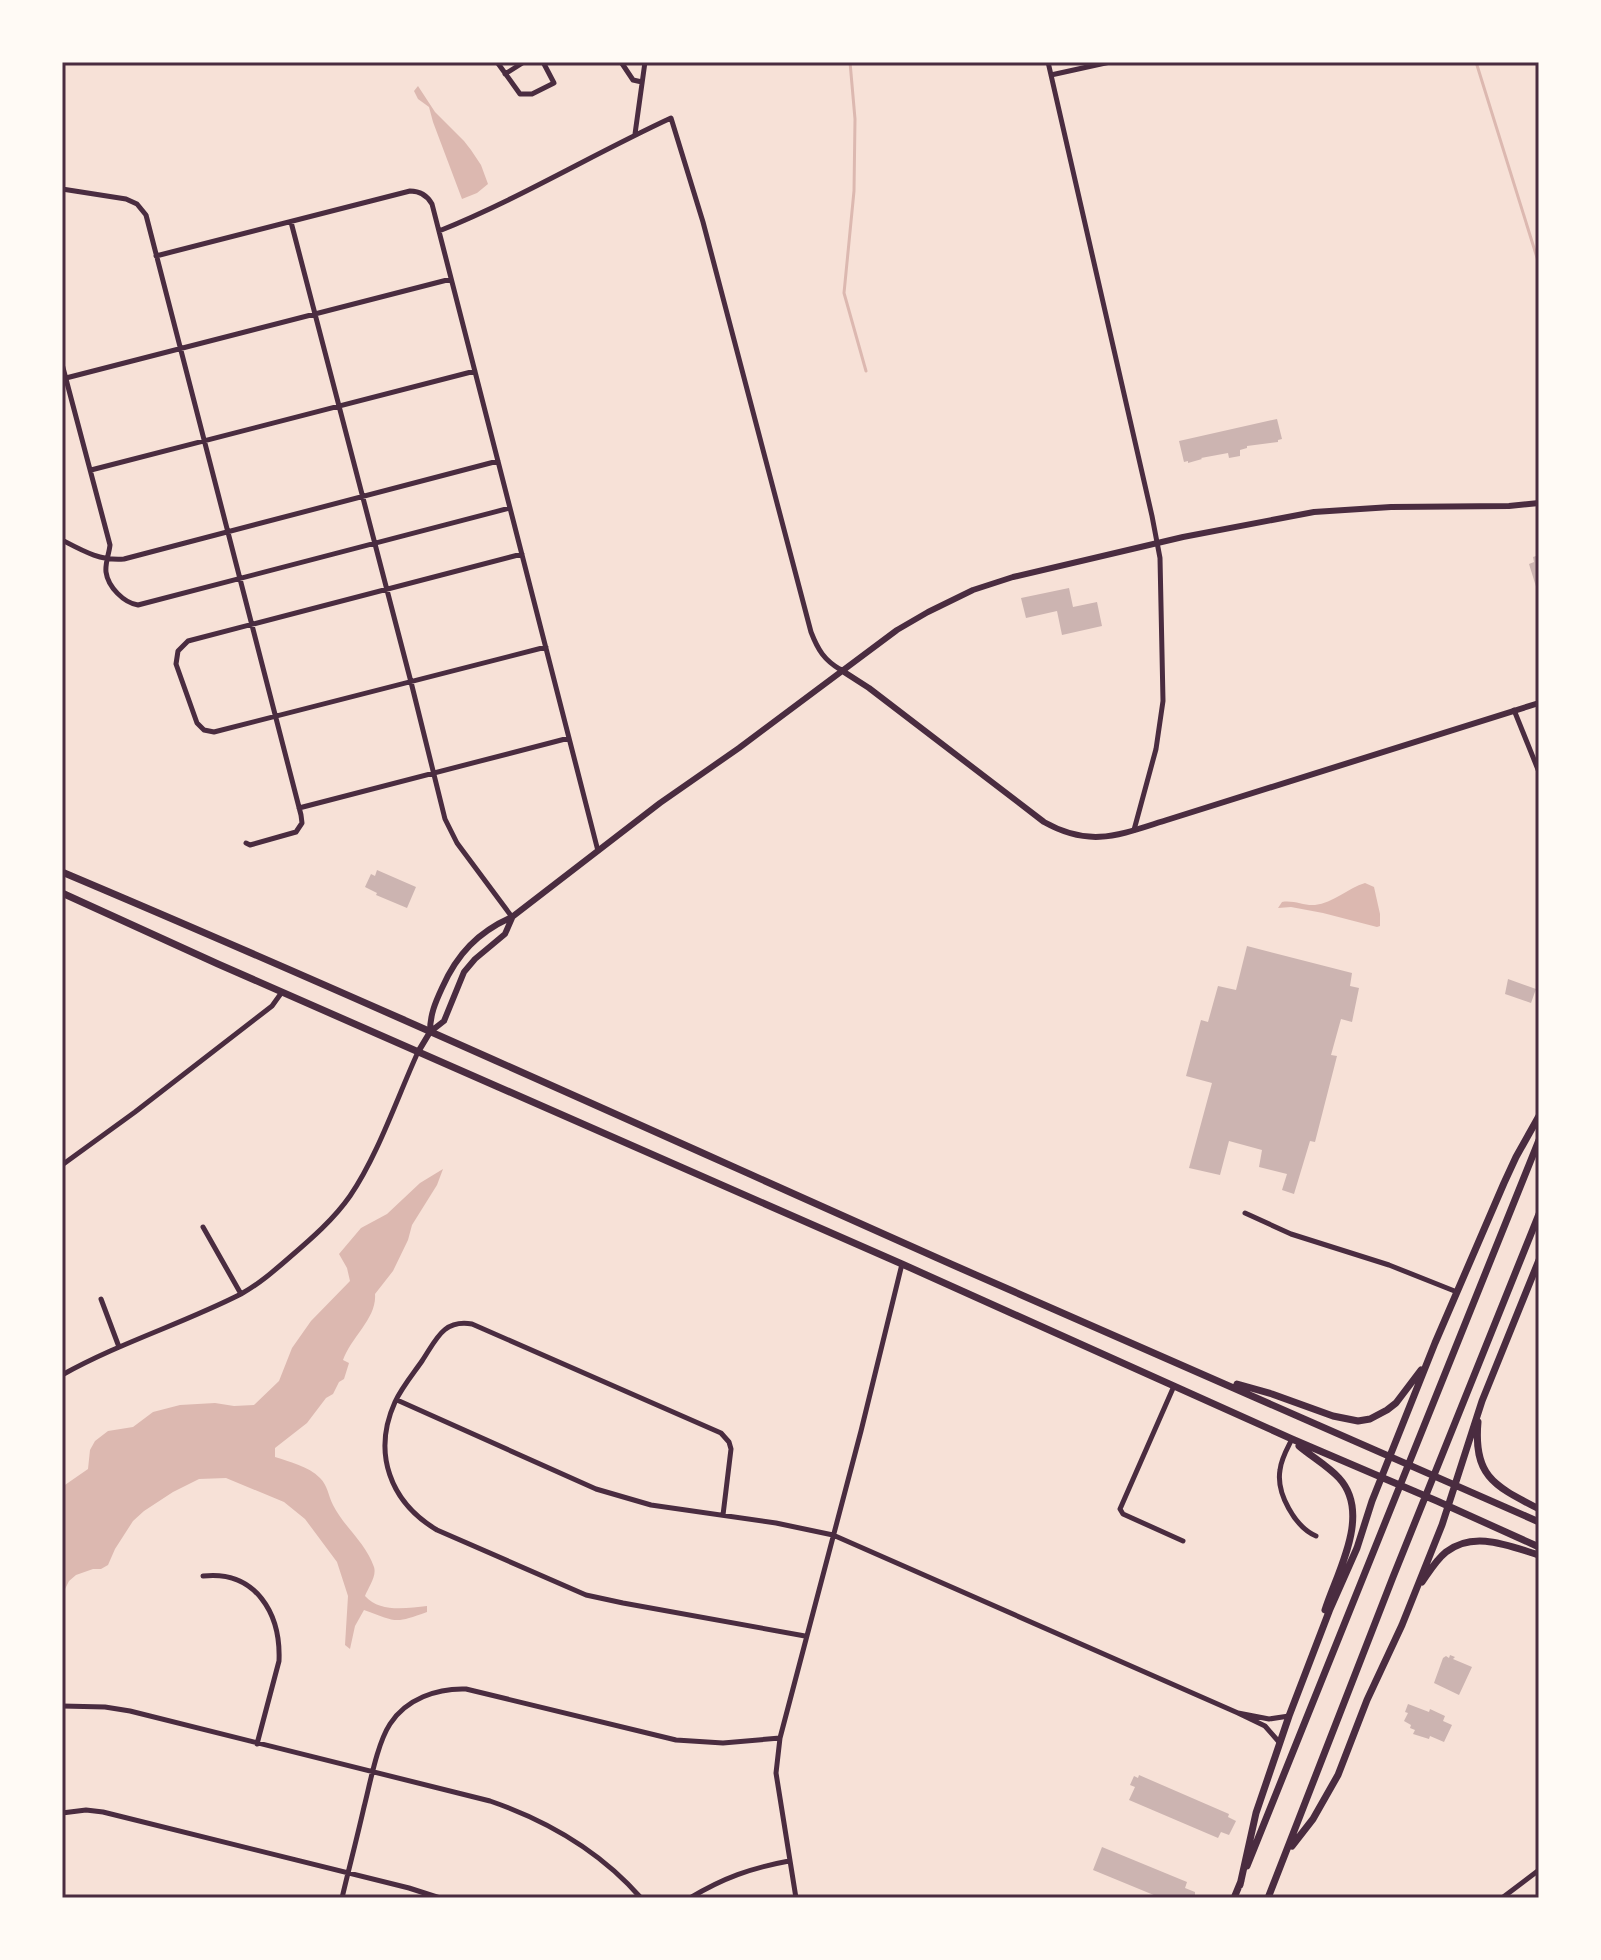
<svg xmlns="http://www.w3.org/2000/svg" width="1601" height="1960" viewBox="0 0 1601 1960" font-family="'Nunito Sans',sans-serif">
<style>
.water{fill:#dcb8b0}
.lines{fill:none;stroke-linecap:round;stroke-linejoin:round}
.stream{stroke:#dcb8b0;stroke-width:3}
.building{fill:#ccb4b1}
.minor{stroke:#4a2c40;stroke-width:5}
.tertiary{stroke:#4a2c40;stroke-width:6}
.primary{stroke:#4a2c40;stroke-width:7}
.neatline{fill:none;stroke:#4a2c40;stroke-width:3}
</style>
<rect width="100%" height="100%" fill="#f7e1d7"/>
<path class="water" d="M418,86L435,112L464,141L471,150L481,165L488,184L477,193L462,199L433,122L429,107L418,99L414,91Z
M1365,883L1374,887L1380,914V926L1377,927L1323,913L1291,907L1278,908L1282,902C1294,900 1304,906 1315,905C1333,903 1348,888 1365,883Z
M443,1169L437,1185L412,1225L408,1240L393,1271L375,1294C377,1318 351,1337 343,1360L349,1363L344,1379L339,1382L333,1394L326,1398L307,1423L275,1448V1457C290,1462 308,1466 320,1478C328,1486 328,1495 333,1505C344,1527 366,1543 374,1567C377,1576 368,1588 365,1596C380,1613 407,1608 427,1606V1612C394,1624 397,1622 364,1610L355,1626L350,1649L345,1645L348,1596L337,1562L305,1519L284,1502L226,1478L199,1479L173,1492L144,1511L133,1521L115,1549L108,1565L101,1569H93L76,1575L69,1581L62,1595V1487L88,1469L90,1450L95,1441L108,1431L133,1427L153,1412L180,1405L215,1403L234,1406L254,1405L279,1381L292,1348L311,1321L350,1281L347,1268L339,1254L361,1228L387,1214L420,1183Z"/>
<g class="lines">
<path class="stream" d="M850,62L855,119L854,191L844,293L866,371
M1476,62L1539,264"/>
</g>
<path class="building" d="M1277,419L1282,439L1278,440V442L1247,446V448L1240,450V456L1229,458L1228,453L1201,458L1202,459L1188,463V461L1184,462L1179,441Z
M1539,555V593H1538L1529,564L1534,562L1533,557Z
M1069,588L1073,607L1097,602L1102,626L1062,635L1057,611L1026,618L1021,598Z
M377,870L416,887L407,908L376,895L377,893L365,887L371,874L375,876Z
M1247,946L1352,973L1350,986L1359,988L1352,1022L1341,1019L1331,1055L1337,1056L1315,1142L1310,1141L1294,1194L1282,1190L1287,1174L1259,1167L1262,1150L1229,1141L1220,1175L1189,1168L1212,1083L1186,1076L1201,1020L1208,1022L1218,986L1236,990Z
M1508,979L1536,989L1531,1003L1505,994Z
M1450,1655L1455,1657L1453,1659L1472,1667L1459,1695L1434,1683L1443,1658L1446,1656L1449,1658Z
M1408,1704L1429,1712L1430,1709L1445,1716L1443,1721L1452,1725L1444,1742L1430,1736L1429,1739L1413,1734L1415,1730L1410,1728L1411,1725L1404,1721L1408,1713L1405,1712Z
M1139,1775L1229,1814L1228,1817L1236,1821L1229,1835L1221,1832L1218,1838L1129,1800L1135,1787L1130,1785L1134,1776L1138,1778Z
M1102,1847L1187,1882L1185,1888L1195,1892V1898H1161L1093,1870Z"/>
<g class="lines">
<path class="minor" d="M497,62L520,94H532L554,83L543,62
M621,62L633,80L642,82
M1048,62L1051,75L1110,62
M505,74L524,62
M1051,75L1152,516L1160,558L1163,701L1156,749L1134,830
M635,134L645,62
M62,189L126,199L137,204L146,215L301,815L302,823L296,832L250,845L246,843
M291,222L411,682L445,819L457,843L512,917
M439,231C519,199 593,154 671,118L703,222L811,632C818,650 824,660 841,670
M156,256L410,191C420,191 427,195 432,204L598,851
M62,364L110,545C109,554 105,563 106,572C108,587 124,603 138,605L510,508
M66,378L451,279
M91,470L475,371
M62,540C83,551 100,561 124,559L498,461
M522,554L188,641L178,651L176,664L197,723L204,730L214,732L546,647
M1514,710L1539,772
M299,808L569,738
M62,1165L135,1112L272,1006L282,992
M1245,1213L1291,1234L1389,1265L1457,1292
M203,1227L241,1294
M101,1299L119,1347
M62,1375C119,1343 182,1324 241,1294C259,1284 274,1271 290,1257C311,1239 334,1219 350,1196C378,1155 397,1098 418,1052
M1174,1386L1120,1509L1123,1514L1183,1541
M397,1400L596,1489L651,1505L776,1523L833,1535L1238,1713
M1292,1439C1287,1449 1281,1459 1280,1470C1276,1493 1295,1527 1316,1536
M723,1515L731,1449L729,1442L721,1433L472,1324C443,1319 436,1340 422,1361C413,1374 402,1387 395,1402C372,1453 390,1502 437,1530L586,1595L623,1603L805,1636
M203,1576C256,1570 281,1614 279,1661L257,1744
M62,1706L105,1707L130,1711L490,1801C548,1821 600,1851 641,1898
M1279,1742L1265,1726L1238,1713L1269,1719L1289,1716
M62,1813L86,1810L103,1812L409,1888L440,1898
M342,1898C349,1868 357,1838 364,1807C370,1784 377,1744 390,1724C406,1699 437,1688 466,1689L676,1740L723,1743L780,1738
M690,1898C723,1878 751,1868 789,1861
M796,1898L776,1773L780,1738L861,1431L902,1264
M1502,1898L1539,1870"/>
<path class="tertiary" d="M841,670L869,688L1044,822C1092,849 1121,834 1170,819L1539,703
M430,1032C430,1015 435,1003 442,988C457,954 478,932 512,917L660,803L739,748L897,630L928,612L973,590L1013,577L1183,537L1314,512L1391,507L1509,506L1539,503
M418,1052L430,1032L444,1021L464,972L475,959L505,934L512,918"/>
<path class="primary" d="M62,872C363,999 661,1135 960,1268C1152,1354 1347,1436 1539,1522
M62,893L218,964L902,1264L1292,1439L1437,1501L1539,1547
M1237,1384L1272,1394L1333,1416L1358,1421L1370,1419L1387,1410L1396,1403L1421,1370
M1478,1422C1473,1477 1495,1486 1539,1509
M1299,1446C1312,1457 1328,1466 1339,1478C1372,1514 1337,1572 1325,1610
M1422,1582C1429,1572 1436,1560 1446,1552C1474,1530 1509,1546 1539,1555
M1292,1846L1313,1819L1338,1775L1367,1700L1402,1625L1442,1525L1482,1401L1539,1260
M1247,1866L1539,1140
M1240,1885L1256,1813L1289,1716L1330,1609L1357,1548L1372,1501L1435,1343L1504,1183L1516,1157L1539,1116
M1234,1898L1241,1881
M1268,1898L1393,1577L1539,1214"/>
</g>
<rect width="1601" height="1960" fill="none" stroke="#fffaf5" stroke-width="128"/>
<rect x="64" y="64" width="1473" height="1832" class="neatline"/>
</svg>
